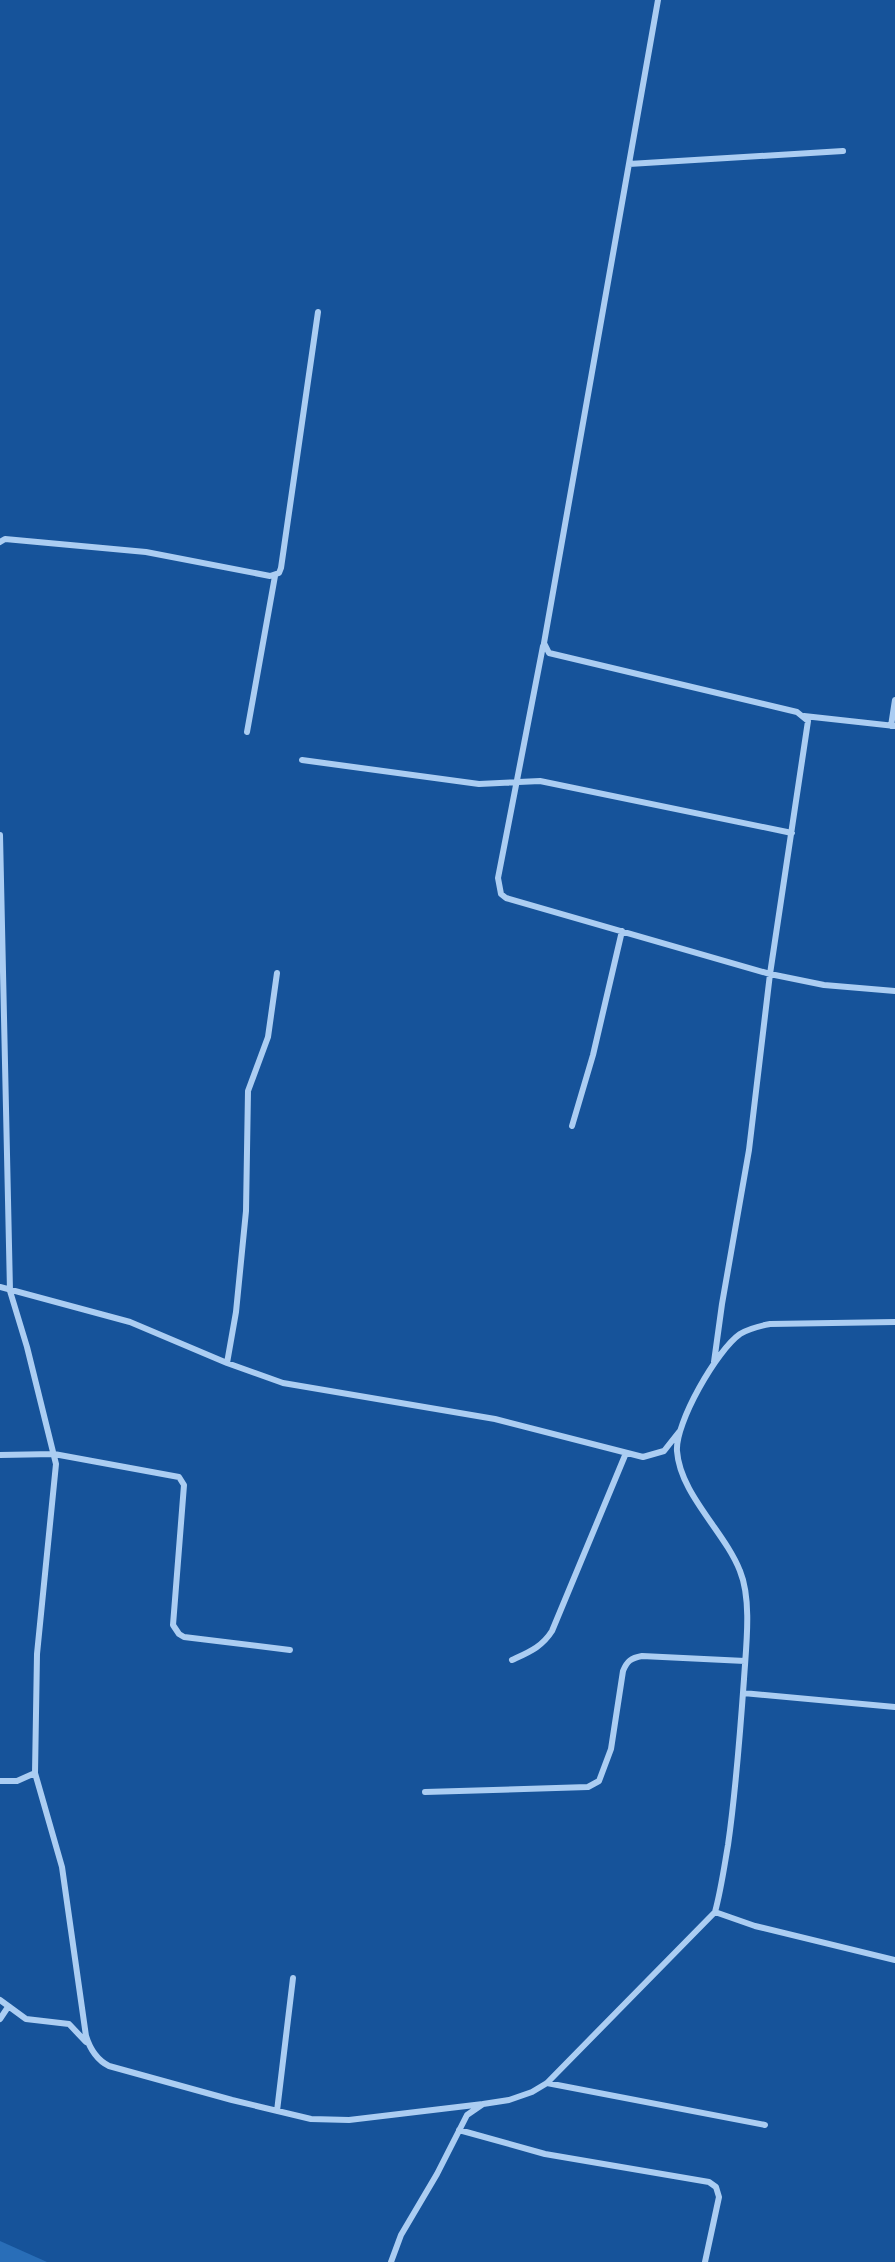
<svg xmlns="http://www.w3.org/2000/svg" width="895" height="2262" viewBox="0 0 895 2262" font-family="Arial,sans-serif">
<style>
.green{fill:#296eb8}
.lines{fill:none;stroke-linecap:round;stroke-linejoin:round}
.street{stroke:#abcdf2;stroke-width:6}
</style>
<rect width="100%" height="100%" fill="#16539a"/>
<path class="green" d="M0,2241L47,2262H0Z"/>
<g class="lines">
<path class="street" d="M658,0L544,643L549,653L797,712L808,721L770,974L749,1150L722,1304L714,1362
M629,164L843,151
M0,542L5,539L146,552L270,576L279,573L281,568L318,312
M543,646L498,878L501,894L506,898L770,974L824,985L895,991
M804,716L895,726
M891,726L895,700
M247,732L275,576
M302,760L479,784L540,781L792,833
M0,835L10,1291L27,1347L56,1464L37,1654L35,1773L62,1867L86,2036C90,2049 97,2060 109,2066L232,2100L311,2119L349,2120L483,2104
M572,1126L593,1055L622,931
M0,1287L130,1322L227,1363L283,1383L495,1419L643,1457L664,1451L679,1432
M227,1363L236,1312L246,1211L248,1091L268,1037L277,973
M0,1455L54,1454L179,1477L184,1485L173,1625L179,1634L184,1637L290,1650
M512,1660C529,1652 542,1647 552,1631L626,1453
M743,1693L895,1707
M0,1781H17L35,1773
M425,1792L588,1787L599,1781L611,1749L623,1671C627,1661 631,1658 642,1656L745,1661
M715,1912L755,1926L895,1960
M0,2000L26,2019L69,2024L86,2042
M0,2019L8,2007
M547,2083L765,2125
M277,2111L293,1978
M459,2130L545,2154L709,2182L716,2187L719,2197L705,2262
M391,2262L401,2235L437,2174L467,2115L483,2104L509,2100L532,2092L547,2083L715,1912C721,1890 724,1868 728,1845C736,1790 740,1735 744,1679C746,1647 752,1600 740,1571C725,1532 680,1494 677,1451C675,1423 717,1350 740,1334C750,1328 759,1326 770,1324L895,1322"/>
</g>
</svg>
